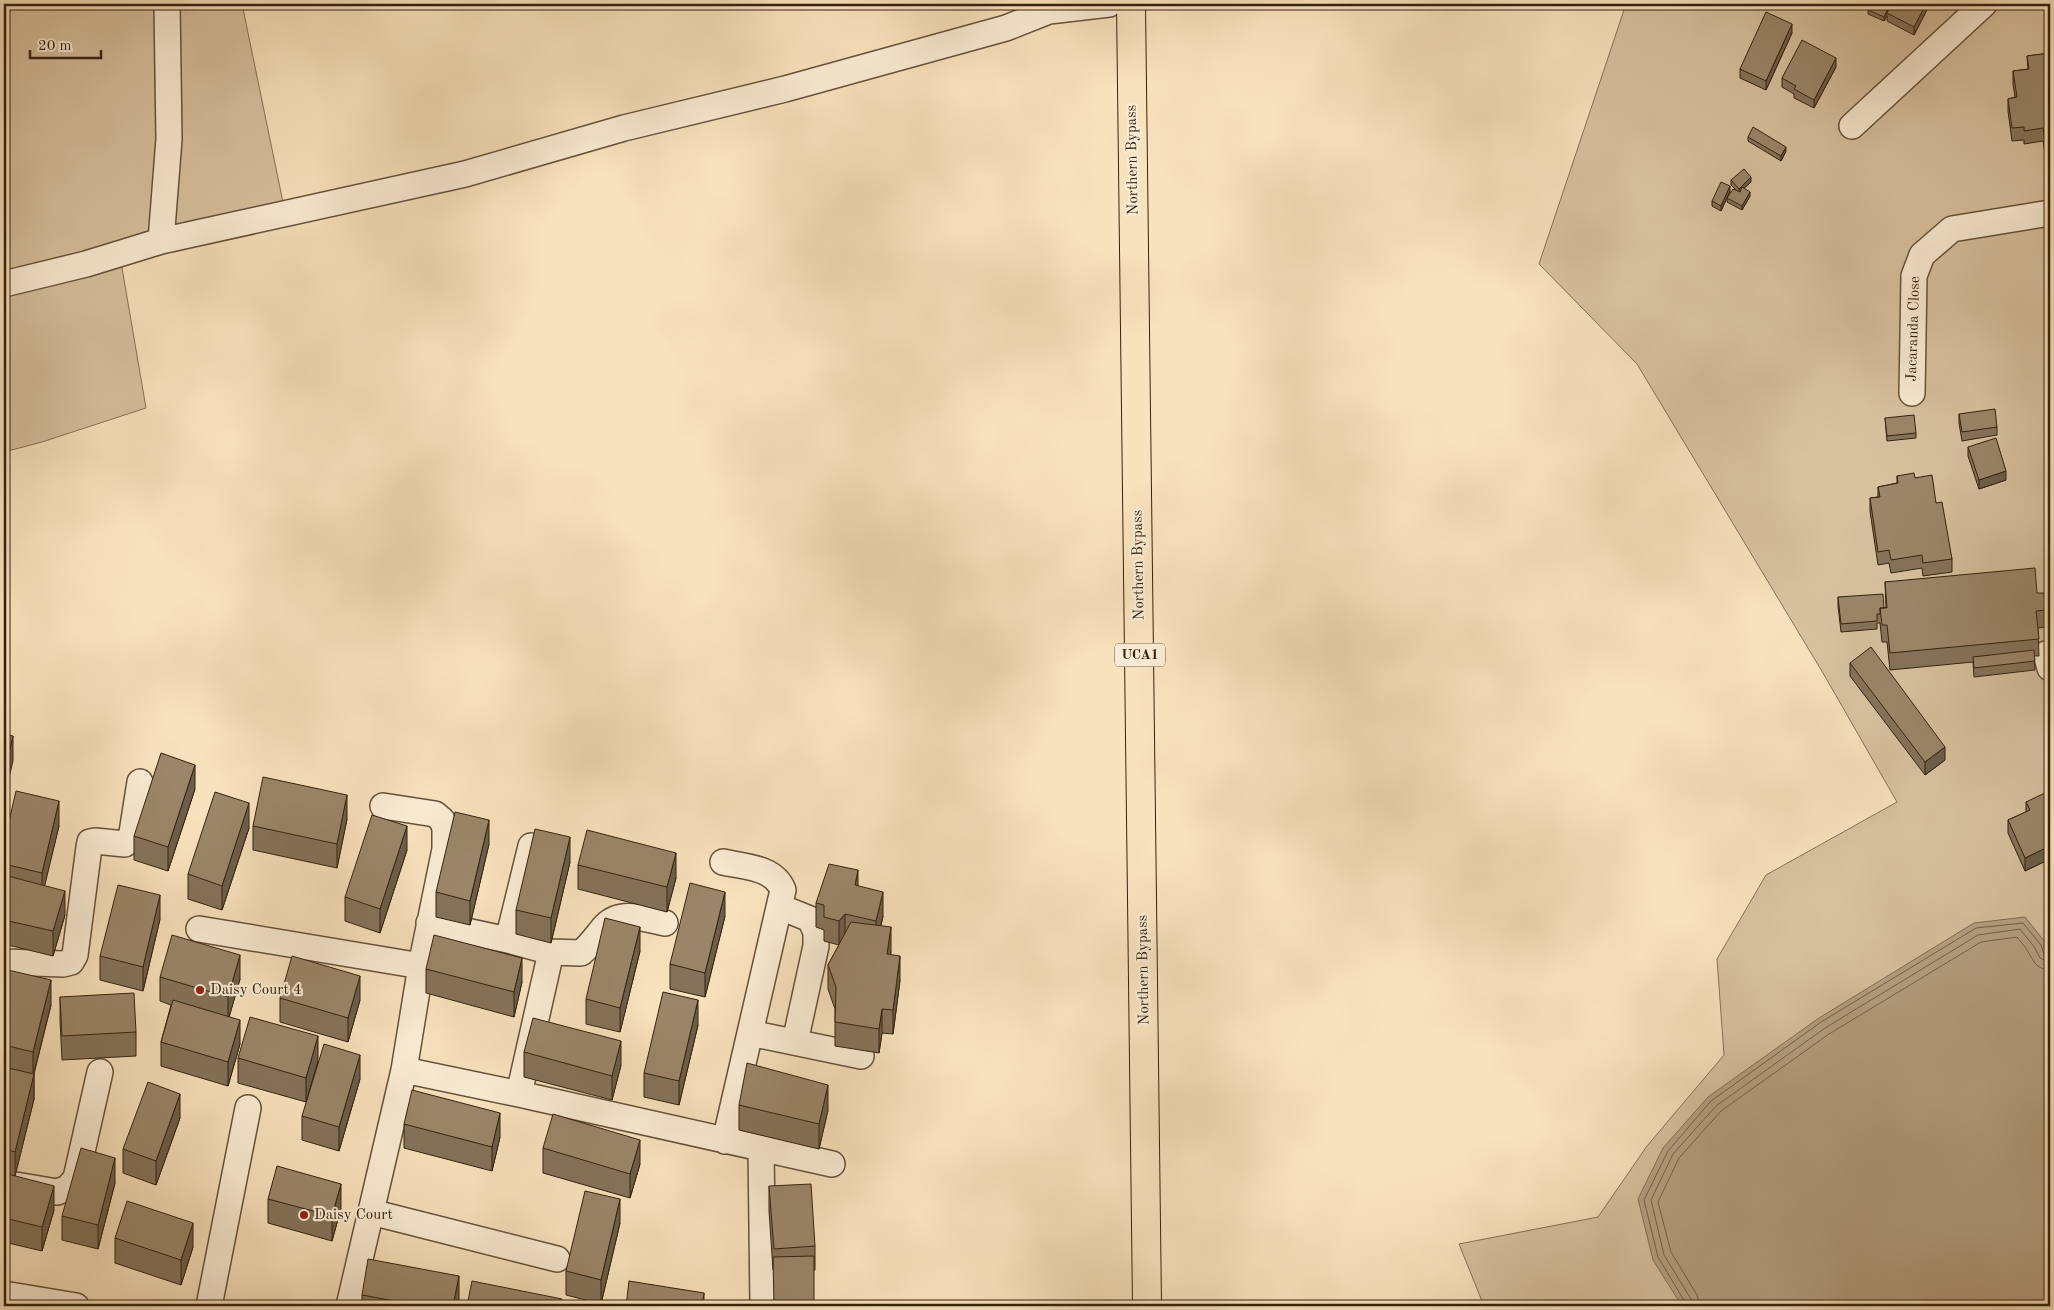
<svg xmlns="http://www.w3.org/2000/svg" width="2054" height="1310" viewBox="0 0 2054 1310" font-family="'Old Standard TT',serif">
<style>
.green{fill:#d7c19f;stroke:#867256}
.water{fill:#b5a182;stroke:#816e54}
.lines{fill:none;stroke-linecap:round;stroke-linejoin:round}
.shore{stroke:#746248;stroke-width:1}
.minor-casing{stroke:#65523a;stroke-width:28}
.major-casing{stroke:#34220e;stroke-width:30}
.minor{stroke:#faecd4;stroke-width:25}
.major{stroke:#f8e2bd;stroke-width:28}
.wall{fill:#84735a;stroke:#34220e}
.shaded-wall{fill:#6c5e4a;stroke:#34220e}
.building{fill:#9a8669;stroke:#34220e}
.poi-dot{fill:#8f2418;stroke:#faecd4;stroke-width:2}
.labels{text-anchor:middle;dominant-baseline:central;stroke-width:4.5;stroke-linejoin:round;paint-order:stroke}
.shield{fill:#faecd4;stroke:#6f5f49;stroke-width:1}
.shield-label{font-size:14px;font-weight:bold;fill:#34220e}
.street-label{font-size:15px;fill:#34220e;stroke:#faecd4}
.poi-label{font-size:15px;fill:#34220e;stroke:#faecd4;text-anchor:start}
</style>
<rect width="100%" height="100%" fill="#f8e2bd"/>
<filter id="stains"><feTurbulence type="fractalNoise" baseFrequency=".004" numOctaves="4"/><feColorMatrix values="0 0 0 0 .2 0 0 0 0 .09 0 0 0 0 .02 0 0 0 .5 -.17"/></filter>
<radialGradient id="worn" r=".72"><stop offset=".6" stop-color="#630" stop-opacity="0"/><stop offset="1" stop-color="#630" stop-opacity=".3"/></radialGradient>
<path class="green" d="M4,4H242L285,212L121,262L146,408L42,442L4,452Z
M1626,4H2050V1306H1484L1459,1244L1598,1217L1647,1146L1724,1055L1717,959L1766,875L1897,802L1823,673L1637,364L1539,264Z"/>
<path class="water" d="M2025,917L2045,942L2050,959V1306H1682L1653,1260L1638,1199L1663,1148L1708,1097L1819,1018L1974,923Z"/>
<g class="lines">
<path class="shore" d="M1686,1306L1685,1302L1658,1257L1644,1200L1668,1151L1711,1101L1821,1022L1976,928L2023,923L2041,945L2044,954L2050,956
M1692,1306L1691,1299L1664,1255L1651,1200L1673,1154L1716,1106L1825,1028L1978,935L2020,929L2035,948L2040,958L2050,963
M1700,1306L1697,1295L1671,1252L1658,1202L1679,1158L1721,1111L1829,1034L1981,942L2017,937C2020,941 2025,946 2027,950C2034,961 2035,969 2050,970"/>
<g class="minor-casing">
<path id="minor" d="M1852,126L1984,4
M161,241L465,174L624,128L785,89L1006,28L1049,11L1109,4
M4,284L86,264L161,241L169,139L167,4
M1912,393L1914,276L1922,255L1952,229L2050,213
M2046,654L2050,668
M723,862C745,867 774,867 783,890L750,1033
M780,907L810,919L816,932V946L795,1042
M429,923L508,940L551,952L519,1094
M199,929L421,966
M508,940L531,846
M551,952L581,953C591,945 597,935 605,926C621,909 645,919 665,923
M4,962L63,964L71,962L75,955L89,847L90,842L95,841L125,844L131,839L140,782
M404,1070L519,1094L832,1164
M725,1141L750,1033L861,1056
M761,1148L763,1306
M4,1183L57,1192L68,1188L76,1178L100,1072
M371,1212L557,1259
M4,1294L76,1306
M209,1306L248,1108
M349,1306L404,1070L421,966L445,849V828L442,820L435,814L383,806"/>
</g>
<g class="major-casing">
<path id="major" d="M1131,4L1147,1306"/>
</g>
<use href="#minor" class="minor"/>
<use href="#major" class="major"/>
</g>
<path class="wall" d="M1930,4L1914,35L1887,21V16L1884,21L1868,14V10Z
M1792,33L1766,90L1740,78V69Z
M2050,53V153H2045L2043,141L2024,144V140L2012,141L2008,111V99L2015,97L2013,84V71L2028,69L2027,56Z
M1836,67L1814,108L1794,98V94L1782,87V78Z
M1748,137L1786,151L1781,161L1748,141Z
M1731,180L1751,182L1744,188L1750,196L1742,210L1727,202V198L1737,191L1731,185Z
M1730,191L1721,211L1712,206V201Z
M1959,414L1997,427V435L1962,441L1959,423Z
M1885,418L1916,433V438L1887,441Z
M1968,447L2006,480L1979,489L1968,456Z
M1897,476L1915,478L1936,503L1952,559V572L1923,576L1922,568L1891,573L1889,563L1878,565L1870,511V498L1878,497V487L1897,483Z
M1885,582L2037,593L2046,610V627L2038,628L2039,656H2034L2035,670L1974,677L1973,662L1890,670L1887,642H1882L1880,623H1877V629L1841,632L1838,606V597L1886,608Z
M1850,663L1945,760L1925,775L1850,676Z
M195,789L168,871L134,860V836Z
M2050,800V859L2025,871L2008,833V820L2026,812V802Z
M347,819L337,868L253,850V826Z
M59,826L44,886L65,915L53,956L4,944V843Z
M249,828L222,910L188,899V874Z
M489,844L470,925L436,917V892Z
M407,850L380,933L345,921V897Z
M570,862L551,943L516,934V910Z
M578,865L676,878L667,912L578,889Z
M858,886L883,916L881,926L891,952L890,955L900,980L893,1034L882,1033L879,1053L835,1046V1009L828,989V965L839,945L824,941V930L816,927V903Z
M725,916L705,997L670,989V964Z
M160,919L143,991L100,980V956Z
M640,951L620,1032L586,1024V999Z
M426,969L522,982L514,1017L426,993Z
M160,977L240,979L229,1017L240,1044L228,1086L161,1066V1042L171,1005L160,1001Z
M4,987L51,1005L34,1074V1099L15,1176L54,1210L42,1251L4,1242Z
M60,997L136,1032V1056L62,1060L60,1021Z
M280,998L360,1000L348,1042L280,1022Z
M698,1025L679,1105L644,1097V1073Z
M524,1052L621,1065L612,1100L524,1077Z
M238,1058L318,1061L306,1102L238,1083Z
M360,1079L339,1151L302,1140V1116Z
M739,1105L828,1110L819,1149L739,1130Z
M180,1118L156,1185L123,1173V1149Z
M404,1124L500,1137L492,1171L404,1148Z
M543,1148L640,1164L630,1198L543,1173Z
M115,1183L98,1249L62,1240V1216Z
M769,1186L815,1246V1270H773L769,1211Z
M268,1199L341,1208L332,1241L268,1223Z
M620,1223L601,1304L566,1295V1271Z
M115,1238L193,1247L181,1285L115,1263Z
M362,1295L459,1301L458,1306H362Z"/>
<path class="shaded-wall" d="M1890,4H1892L1887,13V16L1884,21V17Z
M1926,4H1930L1914,35V27Z
M1792,24V33L1766,90V81Z
M1836,58V67L1814,108V100Z
M1786,147V151L1781,161V156Z
M1751,177V182L1739,193V189Z
M1730,186V191L1721,211V206Z
M1750,192V196L1742,210V206Z
M2006,471V480L1979,489V480Z
M5,562V571H4V563Z
M13,736V761L4,798V774Z
M1945,747V760L1925,775V762Z
M195,765V789L168,871V847Z
M347,795V819L337,868V844Z
M59,801V826L42,897V873Z
M249,803V828L222,910V886Z
M489,820V844L470,925V901Z
M407,826V850L380,933V909Z
M570,837V862L551,943V918Z
M2050,846V859L2025,871V858Z
M676,853V878L667,912V887Z
M858,870V894L855,885Z
M65,891V915L53,956V931Z
M725,892V916L705,997V973Z
M883,892V916L876,945V921Z
M160,895V919L143,991V967Z
M845,914V938L839,945V921Z
M640,927V951L620,1032V1008Z
M891,927V952L887,979V954Z
M240,955V979L228,1021V997Z
M900,956V980L893,1034V1010Z
M522,958V982L514,1017V992Z
M360,976V1000L348,1042V1018Z
M51,980V1005L33,1076V1052Z
M698,1000V1025L679,1105V1081Z
M882,1009V1033L879,1053V1029Z
M240,1020V1044L228,1086V1062Z
M318,1036V1061L306,1102V1078Z
M621,1041V1065L612,1100V1076Z
M360,1055V1079L339,1151V1127Z
M34,1074V1099L15,1176V1152Z
M828,1085V1110L819,1149V1124Z
M180,1094V1118L156,1185V1161Z
M500,1113V1137L492,1171V1147Z
M640,1140V1164L630,1198V1174Z
M115,1158V1183L98,1249V1225Z
M341,1184V1208L332,1241V1216Z
M54,1186V1210L42,1251V1227Z
M620,1199V1223L601,1304V1280Z
M193,1223V1247L181,1285V1260Z
M459,1276V1301L458,1306H453Z
M704,1293V1306H702Z"/>
<path class="building" d="M1871,4H1890L1884,17L1868,10Z
M1891,4H1926L1914,27L1887,13Z
M1766,12L1792,24L1766,81L1740,69Z
M1802,40L1836,58L1814,100L1794,89L1796,86L1782,78Z
M2050,53V140L2045,141L2043,128L2024,131V127L2012,128L2008,99L2017,97L2013,71L2029,69L2027,56Z
M1753,127L1786,147L1781,156L1748,137Z
M1744,169L1751,177L1739,189L1731,180Z
M1721,182L1730,186L1721,206L1712,201Z
M1742,187L1750,192L1742,206L1727,198L1733,189L1740,192Z
M1995,409L1997,427L1962,432L1959,414Z
M1914,415L1916,433L1887,436L1885,418Z
M1996,438L2006,471L1979,480L1968,447Z
M1914,473L1915,478L1932,475L1936,503L1942,502L1952,559L1923,563L1922,555L1891,560L1889,550L1878,552L1870,498L1880,497L1878,487L1898,483L1897,476Z
M2035,568L2037,593H2044L2046,610L2036,611L2039,639L1890,653L1887,625H1882L1880,608H1887L1885,582Z
M1883,594L1884,608H1880V614H1877V621L1841,624L1838,597Z
M1871,647L1945,747L1925,762L1850,663Z
M2034,650L2035,661L1974,668L1973,657Z
M4,734L13,736L4,774Z
M161,753L195,765L168,847L134,836Z
M263,777L347,795L337,844L253,826Z
M16,791L59,801L42,873L4,864V843Z
M215,792L249,803L222,886L188,874Z
M2047,792L2050,800V846L2025,858L2008,820L2030,810L2026,802Z
M455,812L489,820L470,901L436,892Z
M372,815L407,826L380,909L345,897Z
M535,829L570,837L551,918L516,910Z
M587,830L676,853L667,887L578,865Z
M829,864L858,870L855,885L883,892L876,921L845,914L839,921L824,917V905L816,903Z
M4,875L65,891L53,931L4,920Z
M690,883L725,892L705,973L670,964Z
M118,885L160,895L143,967L100,956Z
M605,918L640,927L620,1008L586,999Z
M851,922L891,927L887,954L900,956L893,1010L882,1009L879,1029L835,1022L836,987L828,965Z
M172,935L240,955L228,997L160,977Z
M434,935L522,958L514,992L426,969Z
M292,956L360,976L348,1018L280,998Z
M8,970L51,980L33,1052L4,1045V987Z
M663,992L698,1000L679,1081L644,1073Z
M134,993L136,1032L62,1036L60,997Z
M173,1000L240,1020L228,1062L161,1042Z
M250,1017L318,1036L306,1078L238,1058Z
M533,1018L621,1041L612,1076L524,1052Z
M324,1044L360,1055L339,1127L302,1116Z
M747,1063L828,1085L819,1124L739,1105Z
M4,1067L34,1074L15,1152L4,1149Z
M148,1082L180,1094L156,1161L123,1149Z
M412,1090L500,1113L492,1147L404,1124Z
M553,1114L640,1140L630,1174L543,1148Z
M81,1148L115,1158L98,1225L62,1216Z
M277,1166L341,1184L332,1216L268,1199Z
M4,1173L54,1186L42,1227L4,1218Z
M811,1184L815,1246L774,1249L769,1186Z
M585,1191L620,1199L601,1280L566,1271Z
M127,1201L193,1223L181,1260L115,1238Z
M814,1256V1306H774L773,1257Z
M368,1259L459,1276L453,1306H421L362,1295Z
M472,1281L562,1299L560,1306H467Z
M629,1281L704,1293L702,1306H626Z"/>
<g class="poi-dot">
<circle cx="200" cy="990" r="5"/>
<circle cx="304" cy="1215" r="5"/>
</g>
<g class="labels">
<rect class="shield" x="1115" y="643.5" width="50" height="23" rx="4"/>
<g class="shield-label">
<text x="1140" y="655">UCA1</text>
</g>
<g class="street-label">
<text transform="translate(1133 160) rotate(-91)">Northern Bypass</text>
<text transform="translate(1914 329) rotate(-88)">Jacaranda Close</text>
<text transform="translate(1139 565) rotate(-91)">Northern Bypass</text>
<text transform="translate(1144 970) rotate(-91)">Northern Bypass</text>
</g>
<g class="poi-label">
<text x="210" y="990">Daisy Court 4</text>
<text x="314" y="1215">Daisy Court</text>
</g>
</g>
<rect width="2054" height="1310" fill="none" stroke="#f8e2bd" stroke-width="20"/>
<rect x="5" y="5" width="2044" height="1300" fill="none" stroke="#34220e" stroke-width="2.5"/>
<rect x="10" y="10" width="2034" height="1290" fill="none" stroke="#34220e"/>
<path d="M30 50v8h71v-8" fill="none" stroke="#34220e" stroke-width="2.5"/>
<text x="38" y="50" font-size="15" fill="#34220e" stroke="#faecd4" stroke-width="4" paint-order="stroke">20 m</text>
<rect width="100%" height="100%" filter="url(#stains)"/>
<rect width="100%" height="100%" fill="url(#worn)"/>
</svg>
